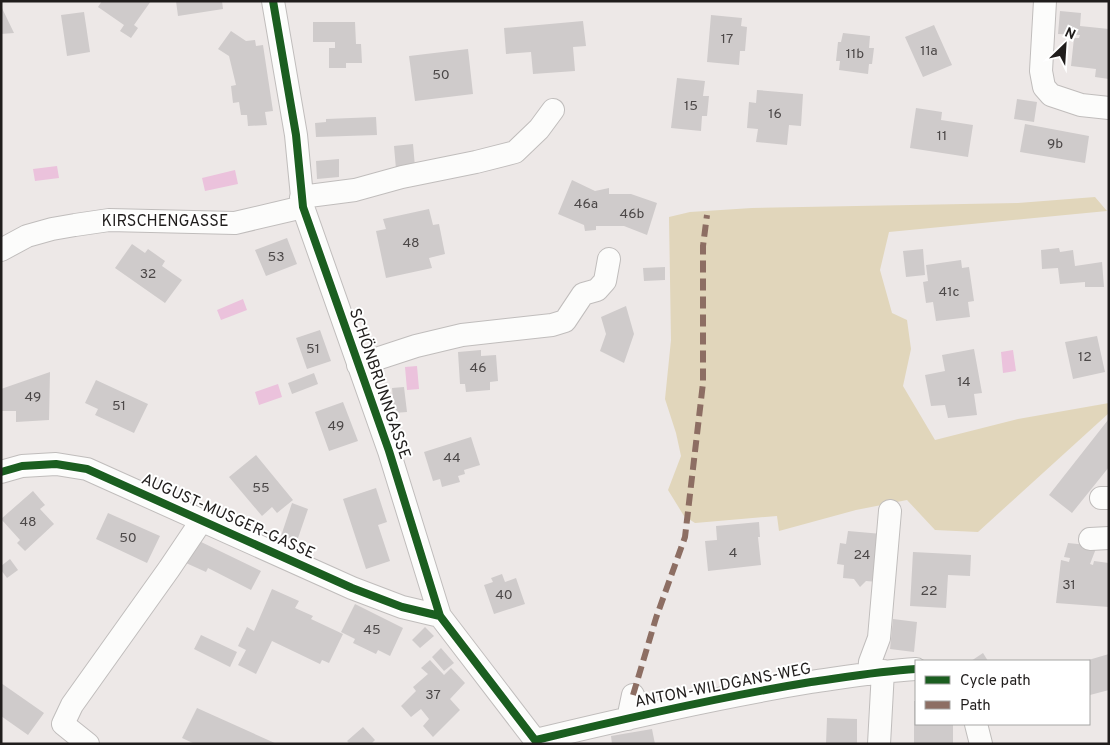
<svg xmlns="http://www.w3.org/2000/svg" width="1110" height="745" viewBox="0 0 1110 745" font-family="Overpass,sans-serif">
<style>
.green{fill:#e1d6bb}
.water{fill:#ebc2dc}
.building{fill:#cfcbcb}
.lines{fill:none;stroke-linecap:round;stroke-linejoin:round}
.minor-casing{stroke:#c0bdbc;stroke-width:24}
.minor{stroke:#fcfcfb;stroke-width:22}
.quiet{stroke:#8d6e63;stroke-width:6;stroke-dasharray:12 6;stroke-linecap:butt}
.cycleway-casing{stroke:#fff;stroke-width:11}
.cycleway{stroke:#1b5e20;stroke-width:8}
.labels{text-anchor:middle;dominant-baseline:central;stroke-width:4;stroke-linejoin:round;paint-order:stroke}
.number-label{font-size:14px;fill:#4c4848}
.street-label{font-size:16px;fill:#201d1c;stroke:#fff}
</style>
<rect width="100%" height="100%" fill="#ede8e7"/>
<path class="green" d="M1095,197L1107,211L889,232L880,270L892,313L907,320L911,349L903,386L935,440L1018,419L1109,403V413L978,532L935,530L907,500L856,510L779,531L777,516L695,523L684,516L668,490L681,456L676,433L665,399L671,340L669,217L690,212L752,208L1018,203Z"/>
<path class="water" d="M57,166L59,178L35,181L33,169Z
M235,170L238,184L205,191L202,178Z
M243,299L247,310L221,320L217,310Z
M1013,350L1016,371L1003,373L1001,352Z
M417,366L419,389L407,390L405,367Z
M278,384L282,397L259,405L255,392Z"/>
<path class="building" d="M102,1H151L134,25L138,28L131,38L120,31L124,25L98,7Z
M176,1H222L223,9L178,16Z
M1,6L14,33L1,34Z
M1060,11L1081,13L1080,26L1109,29V79L1095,77L1096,69L1071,66L1074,38H1079L1080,35L1058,34Z
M84,12L90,52L67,56L61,15Z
M711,15L742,18L741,26L747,27L745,51H740L739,65L707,62Z
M583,21L586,46L573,47L575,71L533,74L531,52L506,54L504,28Z
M313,22H355L356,44H361L362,63H346V68H329V48H335V42H313Z
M934,25L952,65L923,77L905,37Z
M231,31L246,41L255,40L256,46L263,45L273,111L265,112L267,125L248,126L247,115H241L239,102L233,103L231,86L236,85L229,56L218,49Z
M843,33L870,36L869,48H874L872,64H869L868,74L839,70L840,61H836L838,42H841Z
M468,49L473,94L415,101L409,56Z
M677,78L705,81L703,96H709L707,116H702L701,131L671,128Z
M757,90L803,94L801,126L789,125L787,145L756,142L758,129L747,128L749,102L756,103Z
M1017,99L1037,102L1034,122L1014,119Z
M916,108L942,112L941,120L973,125L968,157L910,148Z
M376,117L377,135L316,137L315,123L326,122V119Z
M1025,124L1089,136L1085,163L1020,152Z
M413,144L415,167L396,169L394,146Z
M339,159V177L317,179L316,161Z
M572,180L595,191L609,188V194H631L657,203L647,235L624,226H596V230L585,231L584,225L558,214Z
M429,209L433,225L439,224L445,254L429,258L432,268L386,278L376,231L386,229L383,219Z
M287,238L297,264L266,276L255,250Z
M132,244L145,253L148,249L165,261L162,266L182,280L165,303L115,268Z
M1059,248L1060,252L1073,250L1075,266L1102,262L1104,287H1085V282L1060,284L1058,268L1042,269L1041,250Z
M923,249L925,275L906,277L903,251Z
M961,260L962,268L969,267L974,301L968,302L970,317L936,321L933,302L926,303L923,282L928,281L926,265Z
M665,267V280L644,281L643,268Z
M626,306L634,334L624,363L600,351L606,334L601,317Z
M320,330L331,361L307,369L296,338Z
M1097,336L1105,372L1073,379L1065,342Z
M974,349L982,393L974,394L977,415L948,418L945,405L931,406L925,375L945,371L942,355Z
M481,350V356L496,355L498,381L490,382V390L466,392L465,384H460L458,352Z
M50,372L49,420L16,422V411H1V389Z
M314,373L318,384L292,394L288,383Z
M96,380L148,404L134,433L95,415L98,409L85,403Z
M404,387L407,412L394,413L392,388Z
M343,402L358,441L329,451L315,412Z
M1108,420L1109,467L1072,513L1049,495Z
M471,437L480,465L464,470L465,474L458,476L460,482L442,487L440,479L433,481L424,452Z
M256,455L293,500L277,513L272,507L262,516L229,477Z
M376,488L387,522L378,525L390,561L366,569L343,499Z
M33,491L45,505L40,509L54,524L25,551L17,543L20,540L1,519Z
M292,503L308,509L297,541L281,536Z
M108,513L160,536L147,563L96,539Z
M759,522L760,537H758L761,565L708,571L705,541L717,540L716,526Z
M848,531L882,534L878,582L866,581L860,587L854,579L843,578L844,565L837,564L840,543L846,544Z
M197,540L261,571L251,590L208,568L206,572L186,563Z
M1068,543L1097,546L1090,564L1093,565L1094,561L1109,563V607L1056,603L1061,560L1069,562L1070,558L1064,557Z
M913,552L971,555L970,576L948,575L946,608L910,606Z
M10,559L18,570L7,578L1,570V566Z
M502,574L505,582L516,578L525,604L494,614L484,585L493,582L491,578Z
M272,589L299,601L295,608L313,616L311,619L343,634L329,663L322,660L320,664L272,641L256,674L238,665L246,650L238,646L247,627L254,631Z
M355,604L403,628L390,656L378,650L376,654L353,643L355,639L341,632Z
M893,619L917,622L914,652L890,649Z
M425,627L434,636L420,648L412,640Z
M201,635L237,652L230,667L194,649Z
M441,648L454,663L444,671L432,657Z
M983,653L988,661H971Z
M1109,654V690L1090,695L1089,661H1085Z
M430,660L444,675L451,668L465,683L450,699L460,710L433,737L423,726L429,719L421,709L411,717L401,706L416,691L413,687L428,674L421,668Z
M1,683L44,713L28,735L1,716Z
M914,701H916V724H953V744H914Z
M197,708L277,744H195L182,738Z
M827,718L857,719V744H826Z
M363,727L375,740L371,744H350L347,741Z
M652,729L655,744H612L611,736Z"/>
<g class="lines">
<g class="minor-casing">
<path id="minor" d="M273,1L296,135L303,207L389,451L440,616L538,744
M1045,1L1041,71L1044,87L1051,95L1081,105L1109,108
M301,197L355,190L402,177L476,162L515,152L539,129L553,110
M1,250L27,236L52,229L75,225L109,220L235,223L303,207
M358,365L416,346L462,335L552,325L565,321L583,294L597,290L605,281L609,259
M1,472L22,466L56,464L87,469L352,588L402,607L440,616
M1101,498H1109
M1090,539L1109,538
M869,674L870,662L879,638L890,511
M628,719L633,695
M976,724L981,744
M536,740C627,718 719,697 811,682C846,677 881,671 916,669
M88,744L63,724L72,705L169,569L202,520
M879,744L883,671"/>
</g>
<use href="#minor" class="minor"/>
<path class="quiet" d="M633,695L656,618L685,537L703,383V246L707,215"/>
<g class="cycleway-casing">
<path id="cycleway" d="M273,1L296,135L303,207L389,451L440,616L538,744
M1,472L22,466L56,464L87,469L352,588L402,607L440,616
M536,740C627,718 719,697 811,682C846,677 881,671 916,669"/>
</g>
<use href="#cycleway" class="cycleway"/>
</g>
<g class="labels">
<g class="number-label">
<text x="727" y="39">17</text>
<text x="929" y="51">11a</text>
<text x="855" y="54">11b</text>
<text x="441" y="75">50</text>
<text x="691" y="106">15</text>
<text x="775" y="114">16</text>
<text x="942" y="136">11</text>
<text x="1055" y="144">9b</text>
<text x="586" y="204">46a</text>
<text x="632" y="214">46b</text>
<text x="411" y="243">48</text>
<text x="276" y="257">53</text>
<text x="148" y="274">32</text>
<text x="949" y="292">41c</text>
<text x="313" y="349">51</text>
<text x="1085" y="357">12</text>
<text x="478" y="368">46</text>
<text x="964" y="382">14</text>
<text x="33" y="397">49</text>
<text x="119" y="406">51</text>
<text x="336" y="426">49</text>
<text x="452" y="458">44</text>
<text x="261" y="488">55</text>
<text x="28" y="522">48</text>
<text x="128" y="538">50</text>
<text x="733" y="553">4</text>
<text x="862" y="555">24</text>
<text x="1069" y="585">31</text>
<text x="929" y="591">22</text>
<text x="504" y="595">40</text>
<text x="372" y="630">45</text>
<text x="433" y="695">37</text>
</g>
<g class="street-label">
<text x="165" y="222">KIRSCHENGASSE</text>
<text transform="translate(379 384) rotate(71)">SCHÖNBRUNNGASSE</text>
<text transform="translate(228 517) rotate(24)">AUGUST-MUSGER-GASSE</text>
<text transform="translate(723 686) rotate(-11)">ANTON-WILDGANS-WEG</text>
</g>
</g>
<rect width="1110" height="745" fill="none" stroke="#201d1c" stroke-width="5"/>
<rect x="915" y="660" width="175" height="65" fill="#ffffff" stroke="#a6a5a4"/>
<rect x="925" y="676" width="25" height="8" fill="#1b5e20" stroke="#a6a5a4"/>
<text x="960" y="685" font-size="15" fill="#201d1c">Cycle path</text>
<rect x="925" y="701" width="25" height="8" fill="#8d6e63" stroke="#a6a5a4"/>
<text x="960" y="710" font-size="15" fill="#201d1c">Path</text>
<g transform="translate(1065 45) rotate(25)" stroke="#ffffff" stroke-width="4" paint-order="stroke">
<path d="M0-4L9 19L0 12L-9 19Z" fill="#201d1c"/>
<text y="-8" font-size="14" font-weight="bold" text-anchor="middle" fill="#201d1c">N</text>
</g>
</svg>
